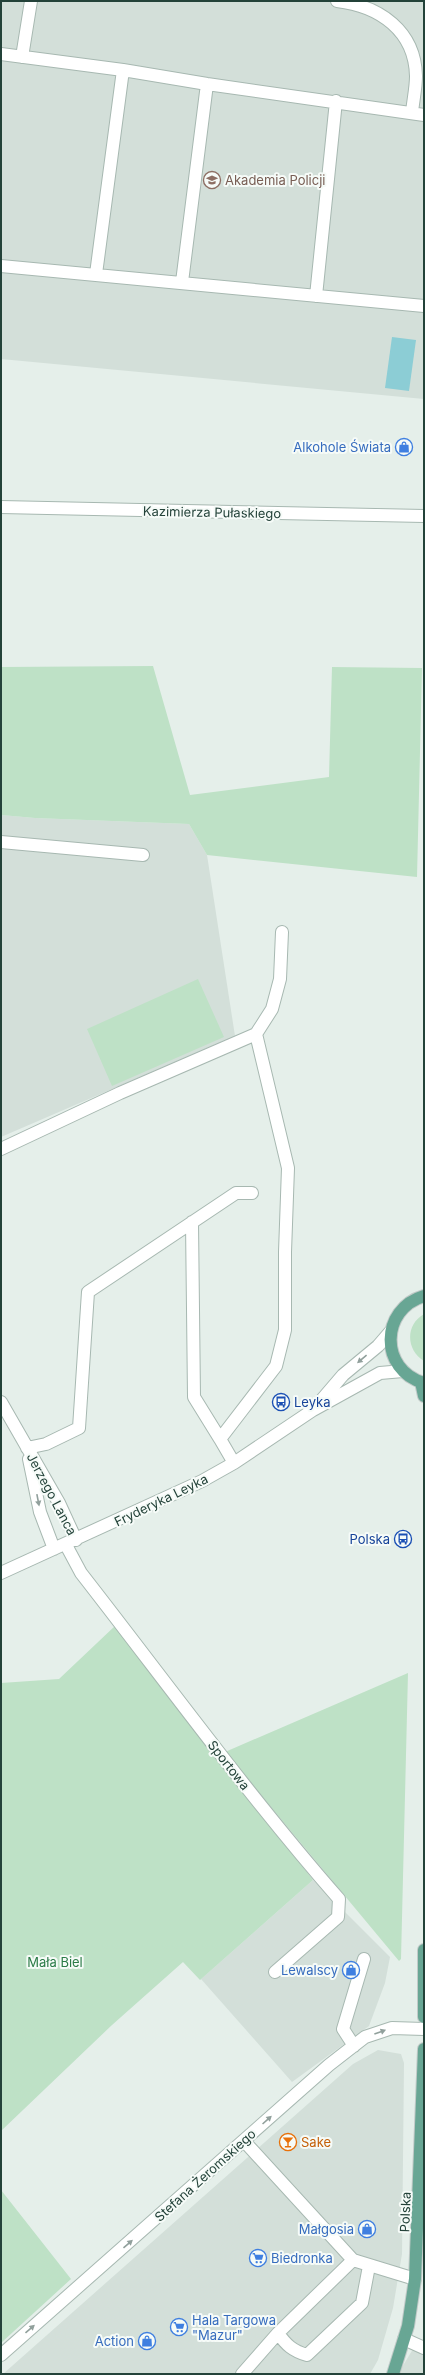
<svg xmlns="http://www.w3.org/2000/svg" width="425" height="2375" viewBox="0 0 425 2375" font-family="Inter,sans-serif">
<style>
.built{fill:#d3dfd9}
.green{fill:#bee1c6}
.water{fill:#8ccdd5}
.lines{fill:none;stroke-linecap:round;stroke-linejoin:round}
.minor-casing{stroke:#a7b8b1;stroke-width:14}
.major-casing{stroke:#c1cac8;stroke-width:14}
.minor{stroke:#fff;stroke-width:12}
.major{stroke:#68a694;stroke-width:12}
.oneway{fill:#91a09c}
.labels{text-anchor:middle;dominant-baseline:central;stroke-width:4;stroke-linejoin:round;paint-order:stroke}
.education-label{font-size:13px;fill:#785e54;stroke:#f6fbf8;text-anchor:start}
.shop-label{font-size:13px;fill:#366cbe;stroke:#f6fbf8;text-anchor:end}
.street-label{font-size:13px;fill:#234239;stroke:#f6fbf8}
.transit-label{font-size:13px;fill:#164399;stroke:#f6fbf8;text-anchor:start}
.park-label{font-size:13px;fill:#2b7b47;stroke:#f6fbf8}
.food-label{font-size:13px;fill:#c56008;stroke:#f6fbf8;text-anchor:start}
</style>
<rect width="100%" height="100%" fill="#e5efea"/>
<path class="built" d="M1,1H424V399L1,359Z
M1,815L35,818L189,824L207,855L235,1036L1,1137Z
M313,1880L390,1957L385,1983L369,2026L292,2082L201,1979Z
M378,2050L401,2054L404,2063L402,2254L393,2308L378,2360L370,2374H3L353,2064Z
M413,2349L424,2355V2374H398Z"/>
<path class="green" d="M153,666L190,795L329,777L332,667L422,668L417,877L207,855L189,824L35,818L1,815V667Z
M198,979L224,1037L112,1086L87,1029Z
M424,1314V1361C406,1350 405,1325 424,1314Z
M116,1625L313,1880L200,1980L183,1962L112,2025L1,2131V1683L59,1679Z
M408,1673L401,1959L399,1961L225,1752Z
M1,2190L71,2279L1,2343Z"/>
<path class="water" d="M392,337L416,340L409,391L385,388Z"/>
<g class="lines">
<g class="minor-casing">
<path id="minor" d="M337,1C380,6 415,31 416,76C416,88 413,101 412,113
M1,54L123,70L207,84L424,115
M22,57L31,1
M1,266L424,306
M96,274L123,70
M182,282L207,84
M316,296L336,101
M1,507L424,516
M1,842L143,855
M1,1149L120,1093L256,1034
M192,1222L194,1397L220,1439
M1,1402L59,1503L76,1540
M319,1403L343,1375L378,1346L390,1332
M27,1448L46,1444L79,1428L88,1292L236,1193H252
M29,1459L40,1512L54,1549
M234,1463L220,1439L276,1366L285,1330V1252L288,1168L256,1034L272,1009L280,979L282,932
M66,1545L81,1573C166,1682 248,1795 339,1899L338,1917L275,1972
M1,1573L202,1481L234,1463L313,1410L380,1373L403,1371
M354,2046L343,2029L364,1959
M244,2141L353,2260
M278,2333C286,2345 293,2351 307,2355L362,2303L369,2266
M404,2339L424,2348
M1,2355L329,2065L365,2037L392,2028L424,2029
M242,2374L278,2333L353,2260L415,2279"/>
</g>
<g class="major-casing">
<path id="major" d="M424,1296C380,1309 379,1370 424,1383
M421,1382L424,1396
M424,1950V2017
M393,2374L408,2326L415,2279L424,2049"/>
</g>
<use href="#minor" class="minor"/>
<use href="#major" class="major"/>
</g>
<defs><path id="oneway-solid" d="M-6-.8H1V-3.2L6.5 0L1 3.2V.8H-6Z"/></defs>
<g class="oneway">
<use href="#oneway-solid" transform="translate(362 1359) rotate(140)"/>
<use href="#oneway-solid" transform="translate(38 1500) rotate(79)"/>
<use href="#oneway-solid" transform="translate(380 2032) rotate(-20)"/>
<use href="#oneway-solid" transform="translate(267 2120) rotate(-42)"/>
<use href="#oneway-solid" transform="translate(128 2244) rotate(-41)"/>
<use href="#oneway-solid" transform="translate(30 2329) rotate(-41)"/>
</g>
<defs>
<g id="university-ring" transform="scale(0.9)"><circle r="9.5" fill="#f6fbf8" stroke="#8d6e63" stroke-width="1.5"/><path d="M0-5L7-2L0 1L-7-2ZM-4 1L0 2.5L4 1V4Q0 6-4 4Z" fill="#8d6e63"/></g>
<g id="shop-ring" transform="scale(0.9)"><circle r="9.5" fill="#f6fbf8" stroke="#3f7fe0" stroke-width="1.5"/><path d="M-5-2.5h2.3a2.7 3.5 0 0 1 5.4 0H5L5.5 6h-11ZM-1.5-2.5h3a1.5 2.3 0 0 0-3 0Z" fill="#3f7fe0"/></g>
<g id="bus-ring" transform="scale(0.9)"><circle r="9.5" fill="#f6fbf8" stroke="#1a4fb4" stroke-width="1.5"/><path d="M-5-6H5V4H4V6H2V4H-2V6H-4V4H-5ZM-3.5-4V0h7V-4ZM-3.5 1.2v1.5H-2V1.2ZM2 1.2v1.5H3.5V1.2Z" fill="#1a4fb4"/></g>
<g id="bar-ring" transform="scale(0.9)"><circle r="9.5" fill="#f6fbf8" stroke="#e8710a" stroke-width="1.5"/><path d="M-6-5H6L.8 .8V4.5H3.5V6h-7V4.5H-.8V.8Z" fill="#e8710a"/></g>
<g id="supermarket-ring" transform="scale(0.9)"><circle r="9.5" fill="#f6fbf8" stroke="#3f7fe0" stroke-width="1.5"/><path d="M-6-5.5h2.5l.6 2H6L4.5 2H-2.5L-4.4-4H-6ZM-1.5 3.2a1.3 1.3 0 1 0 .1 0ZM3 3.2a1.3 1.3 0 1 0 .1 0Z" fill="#3f7fe0"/></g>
</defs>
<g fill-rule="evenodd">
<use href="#university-ring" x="212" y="180"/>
<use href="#shop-ring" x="404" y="447"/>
<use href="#bus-ring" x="281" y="1402"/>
<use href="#bus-ring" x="403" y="1539"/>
<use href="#shop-ring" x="351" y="1970"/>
<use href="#bar-ring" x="288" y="2142"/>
<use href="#shop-ring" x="367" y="2229"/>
<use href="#supermarket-ring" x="258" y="2258"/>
<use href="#supermarket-ring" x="179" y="2327"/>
<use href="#shop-ring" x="147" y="2341"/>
</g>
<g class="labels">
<g class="education-label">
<text x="225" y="180">Akademia Policji</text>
</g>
<g class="shop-label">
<text x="391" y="447">Alkohole Świata</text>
<text x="338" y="1970">Lewalscy</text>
<text x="354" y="2229">Małgosia</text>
<text x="271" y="2258" text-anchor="start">Biedronka</text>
<text x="192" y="2320" text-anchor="start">Hala Targowa<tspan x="192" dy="15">"Mazur"</tspan></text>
<text x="134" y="2341">Action</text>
</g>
<g class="street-label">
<text transform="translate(212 512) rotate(1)">Kazimierza Pułaskiego</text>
<text transform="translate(52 1494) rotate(62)">Jerzego Lanca</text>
<text transform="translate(161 1500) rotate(-26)">Fryderyka Leyka</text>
<text transform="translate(229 1765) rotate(52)">Sportowa</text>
<text transform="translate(205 2175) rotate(-42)">Stefana Żeromskiego</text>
<text transform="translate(405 2212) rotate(-88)">Polska</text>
</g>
<g class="transit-label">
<text x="294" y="1402">Leyka</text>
<text x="390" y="1539" text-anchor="end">Polska</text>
</g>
<g class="park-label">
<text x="55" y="1962">Mała Biel</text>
</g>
<g class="food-label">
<text x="301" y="2142">Sake</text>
</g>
</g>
<rect width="425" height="2375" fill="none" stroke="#234239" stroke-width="4"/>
</svg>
